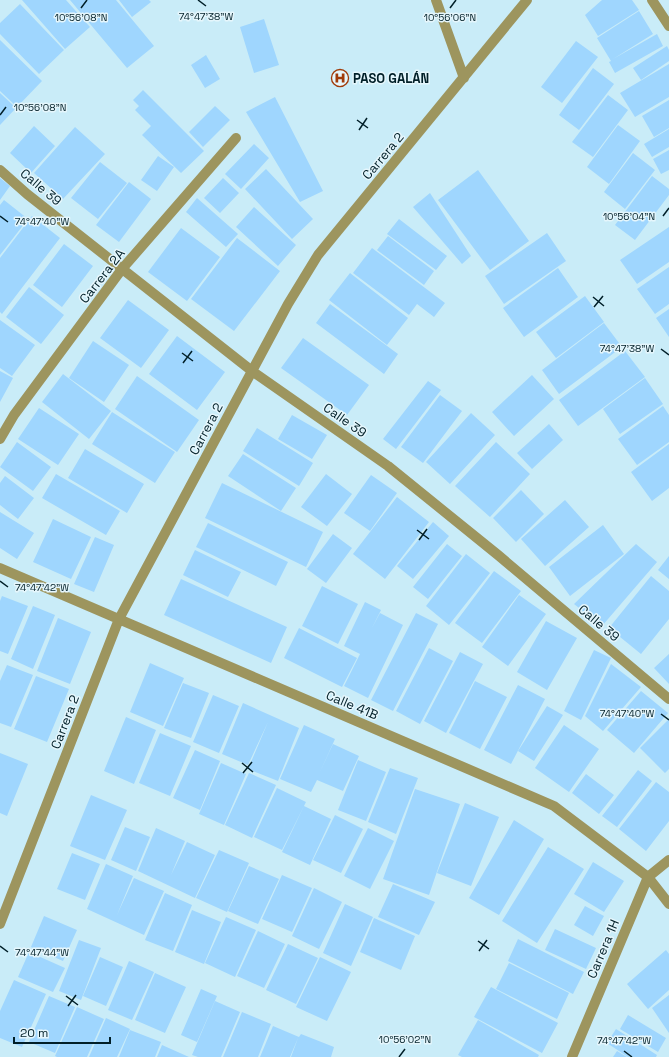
<svg xmlns="http://www.w3.org/2000/svg" width="669" height="1057" viewBox="0 0 669 1057" font-family="'Space Grotesk',sans-serif">
<style>
.building{fill:#9fd6fe}
.lines{fill:none;stroke-linecap:round;stroke-linejoin:round}
.minor{stroke:#9d955e;stroke-width:10}
.ticks{fill:none;stroke:#011f28;stroke-width:1.5}
.labels{text-anchor:middle;dominant-baseline:central;stroke-width:3;stroke-linejoin:round;paint-order:stroke}
.poi-label{font-size:13px;font-weight:bold;fill:#011f28;stroke:#e5f6fc;text-anchor:start}
.street-label{font-size:13px;fill:#011f28;stroke:#e5f6fc}
.ticks-label{font-size:10px;text-anchor:middle;fill:#011f28;stroke:#e5f6fc;stroke-width:3;stroke-linejoin:round;paint-order:stroke}
</style>
<rect width="100%" height="100%" fill="#c9ecf8"/>
<path class="building" d="M22,0H66L90,27L65,49Z
M70,0H116L154,46L127,68Z
M119,0H149L151,2L132,17Z
M602,0H632L639,10L598,36L585,15Z
M20,4L64,50L39,74L0,34V23Z
M639,11L653,34L613,59L657,34L663,46L615,73L609,62L611,61L597,38Z
M264,19L279,65L254,73L240,27Z
M0,40L42,81L17,107L0,91Z
M576,41L598,57L562,103L541,87Z
M667,46L669,50V61L641,80L633,68Z
M206,55L220,79L205,88L191,65Z
M669,64V97L635,117L620,93Z
M593,68L614,84L579,130L559,115Z
M143,90L204,151L181,173L142,135L151,126L135,110L139,106L133,100Z
M0,93L16,108L0,125Z
M608,95L628,110L593,157L572,142Z
M275,97L323,191L300,202L246,112Z
M669,100V128L654,137L642,116Z
M215,106L230,120L203,147L189,132Z
M618,125L640,141L609,184L587,167Z
M34,126L55,146L31,173L10,153Z
M75,127L105,154L63,199L34,173Z
M669,129V147L652,157L644,144Z
M254,144L269,158L241,189L225,174Z
M669,150V170L661,174L653,159Z
M633,153L655,170L625,209L604,192Z
M158,156L174,167L157,191L141,180Z
M100,162L127,183L98,219L71,198Z
M266,169L313,219L292,239L245,189Z
M478,170L529,241L490,270L438,200Z
M652,176L669,189V195L635,240L615,225Z
M0,178L10,186L0,200Z
M223,178L239,193L220,213L204,198Z
M129,182L151,199L119,242L96,225Z
M430,193L471,256L462,264L413,207Z
M197,198L238,234L226,247L186,212Z
M4,200L28,219L0,255V205Z
M254,207L296,245L278,266L236,227Z
M32,216L60,238L2,314L0,312V258Z
M399,219L447,256L436,270L387,234Z
M669,227V262L637,284L620,260Z
M181,228L220,257L187,301L148,272Z
M547,233L566,261L504,304L485,276Z
M388,236L434,271L424,285L377,250Z
M237,238L280,271L234,331L191,299Z
M64,244L93,266L62,307L33,285Z
M372,248L445,303L434,317L417,304L409,315L353,273Z
M669,267V304L655,314L637,289Z
M558,268L578,297L524,337L503,308Z
M350,273L408,318L387,345L329,300Z
M29,287L64,315L41,344L6,317Z
M585,296L604,322L556,358L536,332Z
M128,300L169,330L141,368L100,338Z
M330,304L398,354L384,374L316,323Z
M669,309V337L656,318Z
M0,320L35,345L12,376L0,368Z
M604,323L622,347L559,394L542,370Z
M177,336L225,372L197,410L149,374Z
M303,338L369,385L347,415L281,368Z
M93,341L129,365L104,402L69,378Z
M625,351L645,377L578,426L559,400Z
M0,371L13,378L0,402Z
M63,374L111,411L89,439L42,402Z
M532,375L554,399L514,436L492,412Z
M137,376L199,420L177,452L115,409Z
M645,378L663,404L620,434L603,409Z
M428,381L441,390L396,449L383,439Z
M440,395L462,411L423,463L401,447Z
M663,406L669,415V442L637,465L618,439Z
M39,408L79,434L58,465L18,439Z
M112,412L175,452L155,483L92,444Z
M471,413L495,435L450,484L426,462Z
M292,415L327,435L312,459L278,439Z
M549,424L563,440L532,469L517,453Z
M257,428L313,463L299,486L243,451Z
M17,442L51,467L33,491L0,467Z
M496,442L530,474L490,517L455,486Z
M669,444V488L652,501L631,472Z
M85,449L144,484L127,513L68,478Z
M243,454L296,488L281,511L228,476Z
M56,474L120,511L106,535L42,498Z
M326,474L352,494L327,526L301,507Z
M371,475L397,493L370,531L344,513Z
M5,476L34,498L18,519L0,505V483Z
M222,483L323,532L306,567L205,518Z
M521,490L544,514L516,542L493,518Z
M397,497L429,522L385,579L353,554Z
M565,500L589,527L545,566L521,539Z
M0,512L34,533L17,559L0,548Z
M53,519L91,537L71,579L33,562Z
M433,522L449,536L413,579L397,566Z
M208,523L288,562L276,586L196,547Z
M603,525L624,554L570,596L549,567Z
M333,534L352,548L326,583L307,569Z
M95,537L114,545L94,592L74,584Z
M447,544L462,556L428,599L413,587Z
M636,544L657,562L602,626L574,604Z
M195,550L241,572L228,597L183,575Z
M466,554L490,573L449,625L426,606Z
M669,556V579L658,570Z
M494,571L521,591L482,643L455,623Z
M651,576L669,591V619L641,654L609,628Z
M181,579L287,627L271,663L164,615Z
M322,586L358,604L338,644L302,626Z
M519,595L546,614L508,666L482,647Z
M2,596L28,606L8,654L0,651V601Z
M365,602L381,610L372,628L380,613L403,625L368,698L344,686L360,654L344,646Z
M33,606L55,615L33,669L11,659Z
M416,613L438,624L393,711L371,700Z
M58,618L91,632L70,684L37,671Z
M546,621L577,638L547,690L517,672Z
M299,628L357,658L342,687L284,658Z
M429,648L453,661L420,724L396,711Z
M594,650L611,658L581,720L564,711Z
M460,652L483,664L446,733L424,721Z
M669,654V684L654,668Z
M150,663L184,678L163,726L130,712Z
M611,664L641,687L603,731L585,716Z
M7,665L33,675L11,727L0,723V681Z
M36,676L69,689L47,742L14,729Z
M475,681L507,697L480,749L449,733Z
M183,683L209,693L191,738L164,728Z
M518,685L545,699L511,764L484,750Z
M641,691L668,713L634,753L607,730Z
M213,695L239,706L219,753L193,742Z
M243,703L299,728L278,781L248,769L268,722L248,765L222,754Z
M547,706L563,715L534,761L518,751Z
M126,717L156,730L134,784L104,771Z
M669,719V769L665,773L640,748Z
M304,725L335,739L319,774L333,744L359,756L343,791L317,780L311,792L280,779Z
M564,725L599,749L569,792L535,768Z
M160,733L191,746L170,796L139,783Z
M195,750L220,761L200,810L173,798Z
M0,753L28,764L7,816L0,813Z
M358,760L386,772L366,821L338,810Z
M221,763L246,774L224,825L199,814Z
M390,768L418,778L396,834L368,822Z
M638,770L652,781L617,827L602,816Z
M249,773L276,785L252,838L225,825Z
M586,774L614,795L599,814L572,793Z
M656,782L669,792V821L646,851L619,829Z
M277,788L306,802L282,850L254,837Z
M415,789L460,804L429,895L383,879Z
M91,795L127,810L105,860L70,846Z
M465,803L499,817L471,886L437,873Z
M304,806L331,819L310,865L282,852Z
M335,815L363,829L341,873L313,860Z
M514,820L544,839L499,915L469,898Z
M125,827L150,837L136,871L111,860Z
M156,828L185,841L171,875L187,842L215,855L195,898L138,871Z
M368,828L394,841L370,889L344,876Z
M548,847L584,869L537,943L502,921Z
M219,850L249,863L227,912L196,898Z
M72,853L100,864L85,900L57,889Z
M593,862L624,881L604,912L574,894Z
M106,864L133,876L117,915L134,878L164,891L144,935L87,909Z
M249,866L279,879L258,924L228,911Z
M282,875L312,888L292,932L262,919Z
M393,884L435,902L419,935L378,917Z
M314,888L342,902L319,949L292,936Z
M165,893L192,905L173,951L145,940Z
M345,904L373,917L351,966L323,953Z
M585,906L604,916L593,936L574,925Z
M192,910L221,922L204,964L175,952Z
M44,916L77,930L63,961L31,947Z
M226,917L256,930L235,977L205,963Z
M374,918L415,936L401,970L360,952Z
M555,929L596,948L586,969L545,950Z
M258,931L285,944L264,988L237,976Z
M518,939L584,972L573,994L508,961Z
M79,940L101,948L81,1000L59,991Z
M288,944L318,958L296,1004L266,990Z
M666,950L669,954V990L648,1009L627,984Z
M29,952L65,968L53,992L18,977Z
M100,957L123,967L106,1006L83,996Z
M320,957L351,972L327,1021L296,1007Z
M129,961L154,972L132,1020L108,1010Z
M509,963L569,993L557,1019L496,989Z
M155,973L186,987L165,1033L135,1020Z
M14,980L46,994L22,1047L0,1038V1011Z
M491,987L558,1023L542,1053L474,1017Z
M201,989L217,996L197,1042L181,1035Z
M669,995V1033L652,1008Z
M49,996L75,1007L55,1053L29,1042Z
M215,1001L240,1012L221,1057H198L192,1055Z
M77,1007L104,1019L87,1057H57L55,1056Z
M242,1012L271,1024L258,1057H223Z
M628,1015L666,1038L658,1052L620,1029Z
M106,1018L130,1029L117,1057H89Z
M478,1020L539,1055L538,1057H462L458,1055Z
M273,1026L299,1037L301,1034L334,1047L331,1057H291L298,1038L290,1057H260Z
M616,1029L657,1055L656,1057H628L607,1043Z
M130,1030L161,1042L155,1057H119Z
M162,1045L189,1057H157Z
M617,1051L627,1057H613Z"/>
<g class="lines">
<path class="minor" d="M436,0L464,78
M652,0L669,26
M0,170L27,194L252,371L388,466L498,555L669,699
M0,439L14,415L122,269L236,138
M0,568L554,806L648,877L669,904
M0,924L119,619L288,304L318,255L527,0
M572,1057L648,877L669,860"/>
</g>
<path class="ticks" d="M198,0L206,6M81,8L87,0M450,8L456,0M0,115L6,107M357,120L368,128M359,130L367,118M0,216L8,222M663,216L669,208M593,297L604,306M594,307L603,296M661,349L669,355M182,353L193,361M183,363L192,351M417,530L429,539M419,540L427,529M0,581L8,587M661,714L669,720M242,763L253,772M243,773L252,762M478,941L489,949M0,946L8,952M479,951L487,940M66,996L78,1005M68,1006L76,995M624,1051L632,1057M399,1057L405,1049"/>
<defs>
<g id="hospital-ring" transform="scale(0.9)"><circle r="9.5" fill="#e5f6fc" stroke="#a03b0a" stroke-width="1.5"/><path d="M-5-5h3v3.5h4V-5h3V5h-3V1.5h-4V5h-3Z" fill="#a03b0a"/></g>
</defs>
<g fill-rule="evenodd">
<use href="#hospital-ring" x="340" y="78"/>
</g>
<g class="labels">
<g class="poi-label">
<text x="353" y="78">PASO GALÁN</text>
</g>
<g class="street-label">
<text transform="translate(383 156) rotate(-50)">Carrera 2</text>
<text transform="translate(41 187) rotate(40)">Calle 39</text>
<text transform="translate(102 276) rotate(-52)">Carrera 2A</text>
<text transform="translate(345 420) rotate(35)">Calle 39</text>
<text transform="translate(206 429) rotate(-62)">Carrera 2</text>
<text transform="translate(599 623) rotate(40)">Calle 39</text>
<text transform="translate(352 705) rotate(23)">Calle 41B</text>
<text transform="translate(65 722) rotate(-69)">Carrera 2</text>
<text transform="translate(603 949) rotate(-67)">Carrera 1H</text>
</g>
</g>
<g class="ticks-label">
<text x="206" y="20">74°47'38"W</text>
<text x="81" y="21">10°56'08"N</text>
<text x="450" y="21">10°56'06"N</text>
<text x="40" y="111">10°56'08"N</text>
<text x="629" y="220">10°56'04"N</text>
<text x="42" y="225">74°47'40"W</text>
<text x="627" y="352">74°47'38"W</text>
<text x="42" y="591">74°47'42"W</text>
<text x="627" y="717">74°47'40"W</text>
<text x="42" y="956">74°47'44"W</text>
<text x="405" y="1043">10°56'02"N</text>
<text x="624" y="1044">74°47'42"W</text>
</g>
<path d="M14 1037v6h96v-6" fill="none" stroke="#011f28" stroke-width="2"/>
<text x="20" y="1037" font-size="12" fill="#011f28" stroke="#e5f6fc" stroke-width="3" paint-order="stroke">20 m</text>
</svg>
